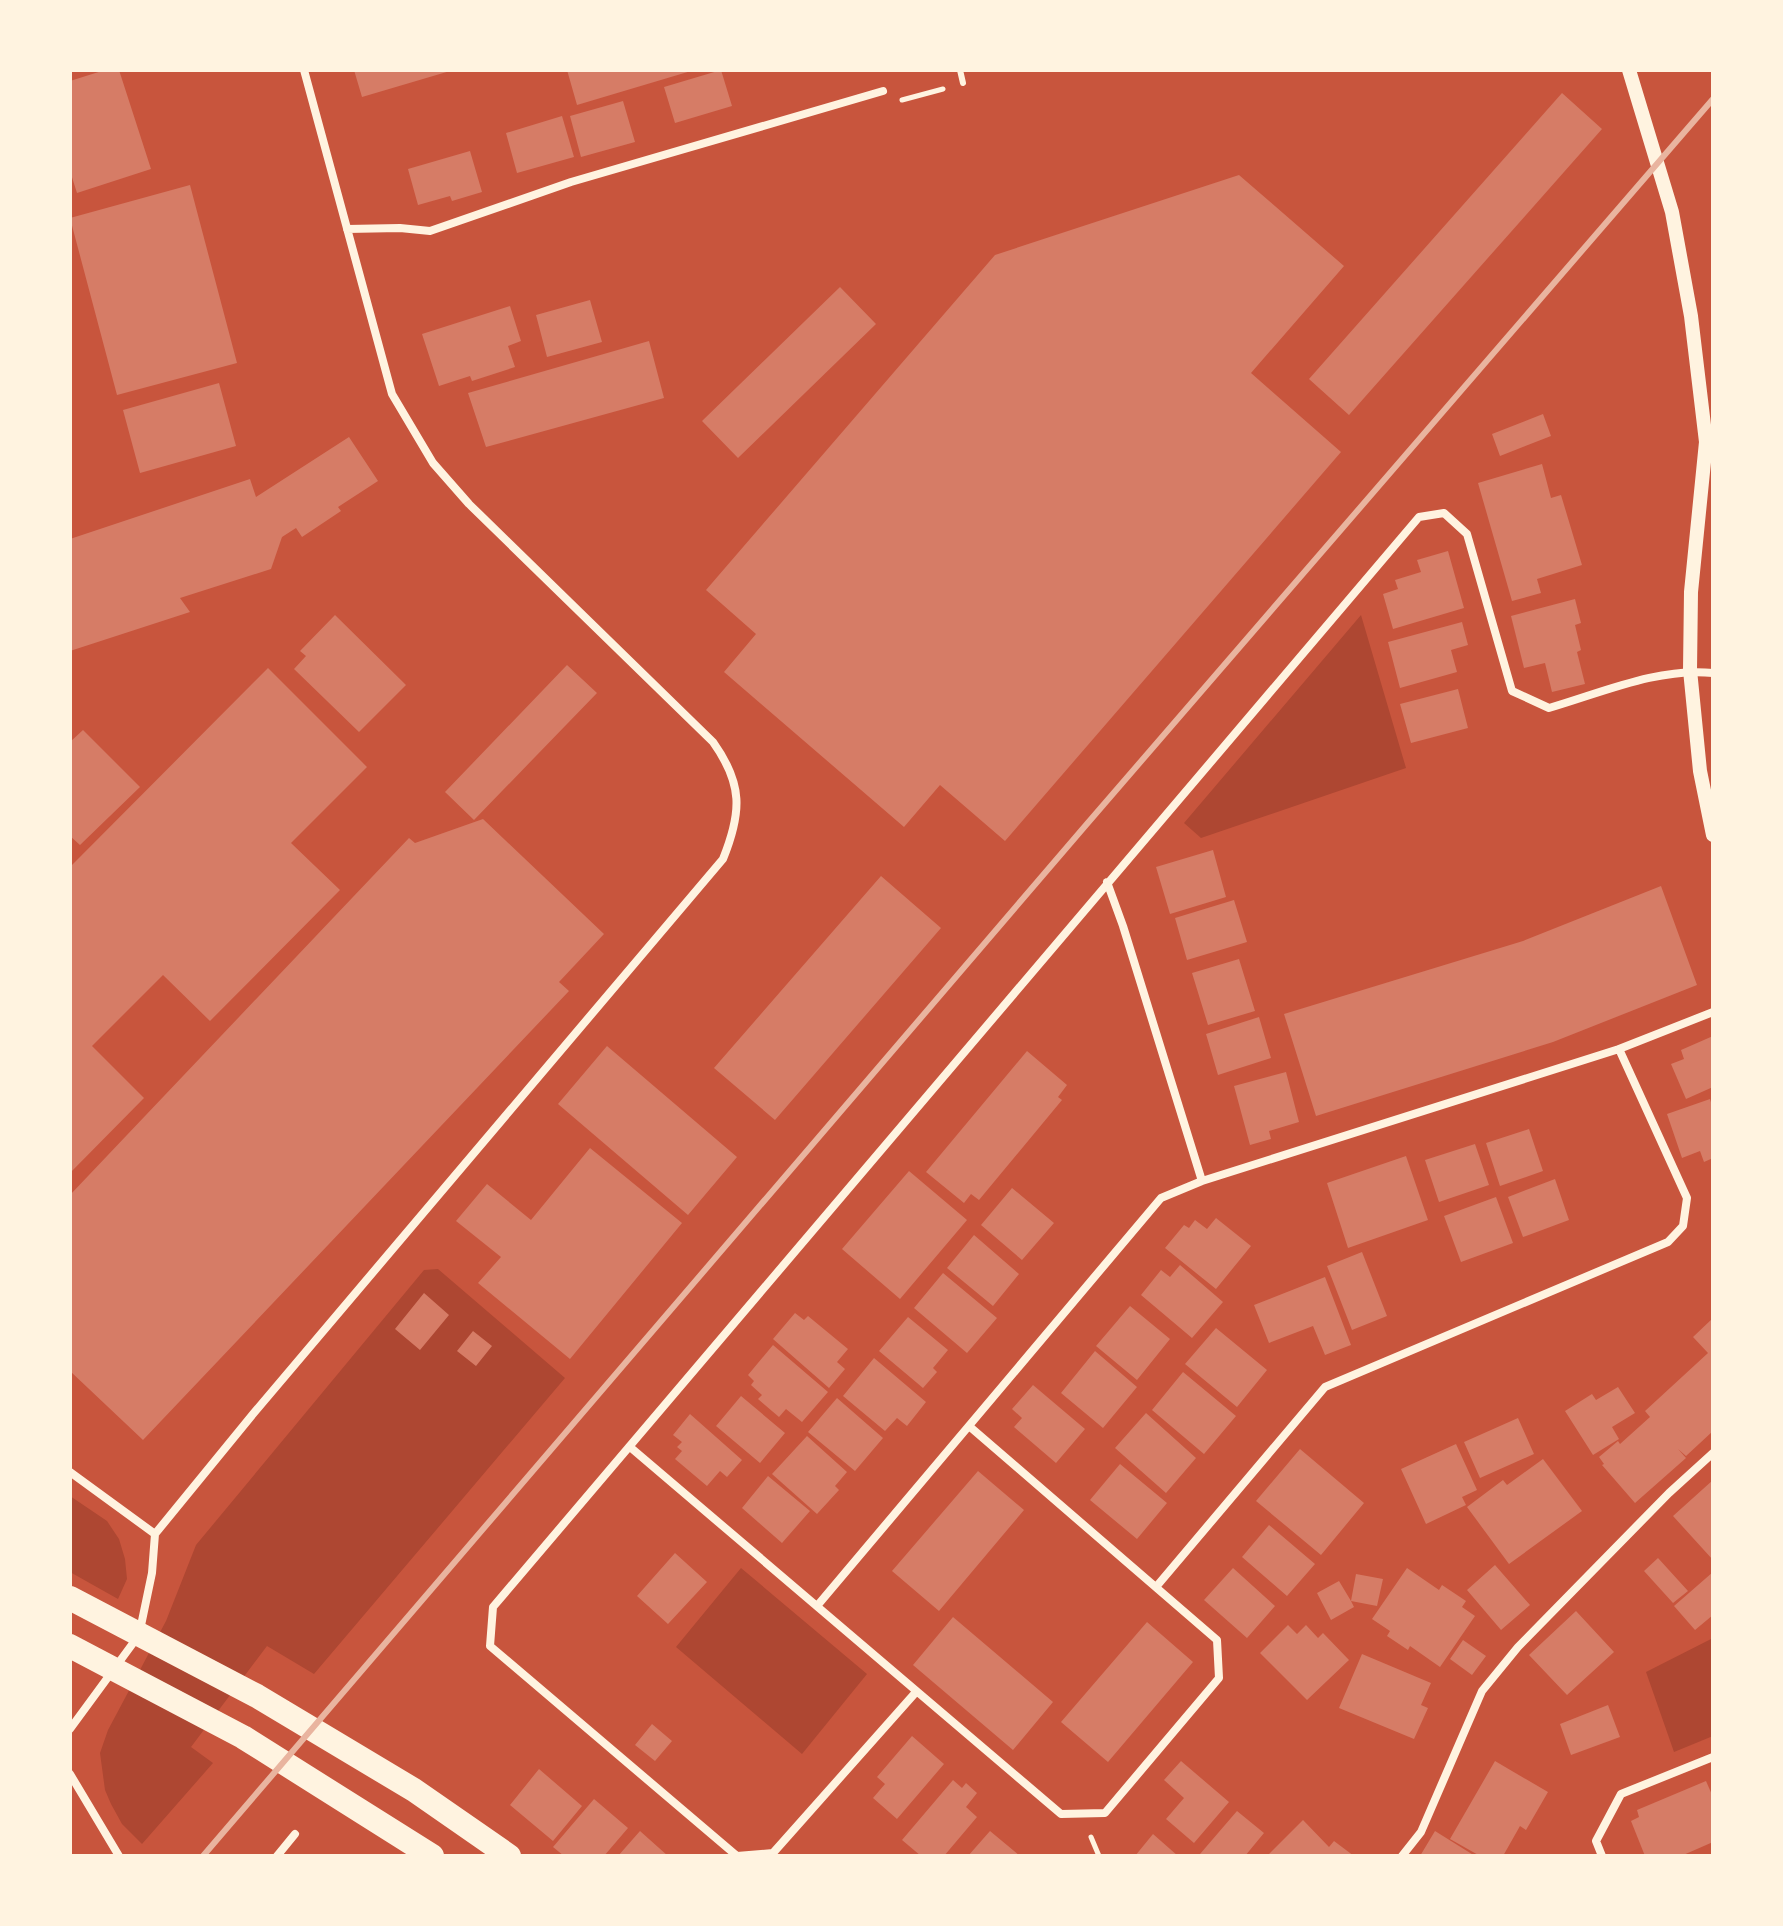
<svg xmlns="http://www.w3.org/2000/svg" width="1783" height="1926" viewBox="0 0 1783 1926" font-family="Barlow,sans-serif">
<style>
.green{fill:#ae4732}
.building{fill:#d67c66}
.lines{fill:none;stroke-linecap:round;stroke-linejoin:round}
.path{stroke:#fff3e0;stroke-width:5}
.service{stroke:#fff3e0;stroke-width:6}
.minor{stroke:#fff3e0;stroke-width:8}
.tertiary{stroke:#fff3e0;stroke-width:14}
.motorway{stroke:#fff3e0;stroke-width:24}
.rail{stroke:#e9b49f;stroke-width:6}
</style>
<rect width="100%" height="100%" fill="#c8553d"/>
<path class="green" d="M1361,615L1406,768L1201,838L1184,823Z
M438,1269L565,1378L314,1674L267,1646L191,1747L213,1763L142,1844L122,1824L111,1804L105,1790L100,1753L108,1730L166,1621L196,1545L424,1270Z
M70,1496L107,1521L119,1539L125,1559L127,1579L118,1599L70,1572Z
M741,1568L867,1674L802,1754L676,1647Z
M1713,1638V1736L1674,1752L1646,1672Z"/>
<path class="building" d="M105,70H119L151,169L77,193L70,171V81Z
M354,70H450V71L362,97Z
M567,70H691V71L577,105Z
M721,70L732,106L675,123L664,87Z
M1562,93L1602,129L1349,415L1309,379Z
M623,101L635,142L581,157L570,116Z
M562,116L574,157L517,173L506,133Z
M470,151L482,192L452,201L450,196L418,205L408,169Z
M1239,175L1344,266L1251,373L1341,452L1005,841L940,785L904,827L724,672L756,634L706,590L995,255Z
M190,185L237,363L117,395L70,218Z
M840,287L876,324L738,458L702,421Z
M590,300L602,342L547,357L536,315Z
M510,306L521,341L508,346L515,367L472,381L470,376L439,386L422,334Z
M649,341L664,398L486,447L468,393Z
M219,383L236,446L140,473L123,410Z
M1543,414L1551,436L1500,456L1492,434Z
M349,437L378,481L338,507L341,511L302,537L296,528L282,537L271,569L180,598L190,612L70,651V539L250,479L256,497Z
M1542,464L1551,498L1561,495L1582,565L1537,579L1541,593L1512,601L1478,483Z
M1448,551L1464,608L1393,629L1383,594L1398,589L1395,580L1421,572L1417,560Z
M1575,599L1581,623L1575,625L1581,650L1577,652L1585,684L1552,692L1545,663L1524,668L1511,616Z
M335,615L406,685L359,732L294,669L306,656L300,651Z
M1462,622L1468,645L1451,650L1457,672L1400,688L1388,642Z
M567,665L597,693L474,820L445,792Z
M268,668L367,767L291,843L340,890L210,1021L163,975L92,1046L144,1098L70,1173V867Z
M1458,689L1468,728L1411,743L1400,704Z
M83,730L140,787L80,845L70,836V742Z
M483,819L604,934L559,982L569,991L143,1440L70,1371V1195L409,838L415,843Z
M1213,850L1226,897L1170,914L1156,867Z
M881,876L941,928L775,1120L714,1068Z
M1661,886L1697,985L1553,1042L1316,1116L1284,1014L1523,941Z
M1234,900L1247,942L1187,960L1175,918Z
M1239,959L1255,1011L1208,1025L1192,973Z
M1259,1017L1271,1058L1218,1075L1206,1034Z
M1713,1036V1087L1686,1099L1671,1064L1684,1059L1681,1050Z
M607,1046L737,1157L688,1215L558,1104Z
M1027,1051L1067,1085L1058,1097L1062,1100L979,1200L971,1194L964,1203L926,1172Z
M1286,1072L1299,1122L1269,1131L1271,1139L1250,1145L1234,1086Z
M1710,1099L1713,1109V1158L1704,1162L1700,1151L1682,1158L1667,1114Z
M1529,1129L1543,1171L1500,1186L1486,1143Z
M1475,1144L1489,1185L1439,1202L1425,1160Z
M590,1148L682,1223L570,1359L478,1283L501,1257L456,1221L487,1184L531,1220Z
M1406,1156L1428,1220L1348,1248L1327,1183Z
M909,1171L967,1220L900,1299L842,1249Z
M1555,1179L1569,1220L1523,1237L1508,1197Z
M1012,1188L1054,1223L1022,1260L981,1225Z
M1496,1197L1513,1243L1461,1262L1444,1216Z
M1216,1218L1251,1246L1216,1289L1165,1248L1184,1225L1189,1228L1195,1220L1207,1229Z
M974,1235L1019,1274L993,1306L947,1268Z
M1362,1252L1387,1316L1352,1330L1327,1266Z
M1180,1265L1223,1302L1192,1338L1141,1295L1161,1270L1170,1277Z
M943,1273L997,1318L967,1353L914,1308Z
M1325,1277L1351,1345L1325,1355L1313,1326L1269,1343L1254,1305Z
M424,1293L449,1315L420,1350L395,1329Z
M1130,1306L1170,1339L1137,1380L1096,1346Z
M795,1313L804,1320L808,1316L848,1349L837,1362L845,1369L829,1388L773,1339Z
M908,1317L948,1350L933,1368L937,1372L923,1388L879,1351Z
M1713,1318V1431L1686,1456L1678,1449L1686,1458L1635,1503L1602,1465L1604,1464L1599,1457L1618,1441L1620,1444L1650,1417L1645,1411L1708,1353L1693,1337Z
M1216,1328L1267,1370L1237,1407L1185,1364Z
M473,1331L492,1346L476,1366L457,1351Z
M773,1345L828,1392L802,1422L786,1409L779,1417L758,1399L762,1395L751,1385L754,1381L748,1375Z
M1095,1351L1137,1387L1103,1428L1061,1393Z
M874,1358L926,1402L907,1426L897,1418L885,1431L843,1396Z
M1183,1372L1236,1416L1204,1454L1152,1410Z
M1033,1385L1085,1429L1056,1463L1014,1427L1022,1418L1012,1409Z
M1618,1387L1635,1413L1612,1427L1619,1439L1593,1455L1565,1411L1592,1394L1596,1400Z
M741,1396L785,1433L760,1463L716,1426Z
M837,1398L883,1438L855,1471L808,1432Z
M1146,1413L1196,1458L1166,1493L1115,1448Z
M690,1414L742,1460L727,1477L720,1471L707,1486L675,1459L682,1451L677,1447L682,1442L673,1435Z
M1518,1418L1534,1454L1480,1478L1464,1442Z
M807,1436L847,1472L835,1486L839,1490L817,1514L772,1474Z
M1456,1444L1477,1490L1462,1497L1466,1505L1426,1524L1401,1469Z
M1300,1449L1364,1503L1321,1555L1256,1501Z
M1543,1459L1582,1511L1509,1564L1467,1507L1503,1480L1507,1485Z
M1120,1464L1167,1503L1137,1539L1090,1500Z
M978,1471L1024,1510L939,1611L892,1571Z
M768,1476L810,1511L782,1543L742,1508Z
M1713,1480V1560L1673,1516Z
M1269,1525L1315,1564L1287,1596L1242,1557Z
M675,1553L707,1582L668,1624L637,1596Z
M1658,1558L1688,1591L1673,1603L1644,1571Z
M1495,1565L1530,1605L1501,1630L1467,1590Z
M1233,1568L1275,1606L1247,1638L1204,1600Z
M1407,1568L1439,1590L1442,1585L1466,1601L1462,1607L1475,1616L1440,1667L1410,1646L1408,1650L1387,1636L1390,1631L1372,1619Z
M1713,1572V1615L1695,1630L1674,1606Z
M1356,1574L1383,1579L1377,1606L1351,1601L1354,1607L1331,1620L1317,1593L1339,1581L1351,1601Z
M1576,1611L1614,1652L1567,1695L1529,1655Z
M953,1617L1053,1702L1013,1750L913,1665Z
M1147,1622L1193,1662L1108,1762L1061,1722Z
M1288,1625L1297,1634L1306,1625L1318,1638L1323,1633L1349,1660L1307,1700L1260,1653Z
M1463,1640L1486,1656L1472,1675L1450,1659Z
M1362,1654L1431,1683L1421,1705L1428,1708L1414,1739L1339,1708Z
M1608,1705L1620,1737L1571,1755L1560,1724Z
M652,1724L672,1741L655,1761L635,1745Z
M912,1736L944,1764L897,1819L873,1798L885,1784L877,1777Z
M1181,1761L1229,1802L1194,1843L1166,1819L1184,1798L1164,1780Z
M1495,1761L1548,1792L1526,1830L1520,1826L1503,1856H1480L1450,1839Z
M539,1769L582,1806L553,1841L510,1805Z
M953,1780L962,1788L966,1783L977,1793L966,1807L977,1817L944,1856H921L902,1840Z
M1706,1781L1713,1797V1842L1681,1856H1645L1631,1821L1639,1817L1637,1810Z
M594,1799L628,1828L604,1856H564L553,1847Z
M1237,1811L1264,1833L1245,1856H1202L1200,1854Z
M1303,1820L1329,1847L1334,1841L1354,1856H1267Z
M640,1831L668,1856H618Z
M990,1831L1020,1856H968Z
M1435,1831L1475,1856H1420Z
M1153,1834L1178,1856H1135Z"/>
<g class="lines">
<path class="path" d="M902,100L943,89
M1091,1837L1099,1856"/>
<path class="service" d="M960,70L963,83"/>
<path class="minor" d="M347,229L400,228L430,231L571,182L883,91
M1107,882L1123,926L1202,1181
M630,1447L1061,1814L1105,1813L1219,1678L1217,1640L969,1426
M70,1472L155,1534
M1156,1587L1325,1387L1668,1242L1683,1226L1687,1198L1619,1049
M817,1606L1161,1198L1202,1181L1619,1049L1713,1012
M916,1692L773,1853L737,1856L490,1646L493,1607L1419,517L1444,513L1467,534L1512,691L1549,708C1601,693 1659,667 1713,673
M70,1729L139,1635L152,1573L155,1534L253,1414L723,859C742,812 743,784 713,742L469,504L433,463L392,394L304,70
M70,1774L119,1856
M277,1856L295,1834
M1402,1856L1421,1832L1482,1691L1518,1647L1669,1493L1713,1453
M1602,1856L1596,1841L1621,1794L1713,1757"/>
<path class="tertiary" d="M1629,70L1672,212L1691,316L1706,442L1691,592L1690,670L1700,771L1713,835"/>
<path class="motorway" d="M70,1598L257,1696L414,1790L509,1856
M70,1646L243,1737L432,1856"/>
<path class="rail" d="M203,1856L1086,825L1713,99"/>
</g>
<rect width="1783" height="1926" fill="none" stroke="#fff3e0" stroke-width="144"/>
</svg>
